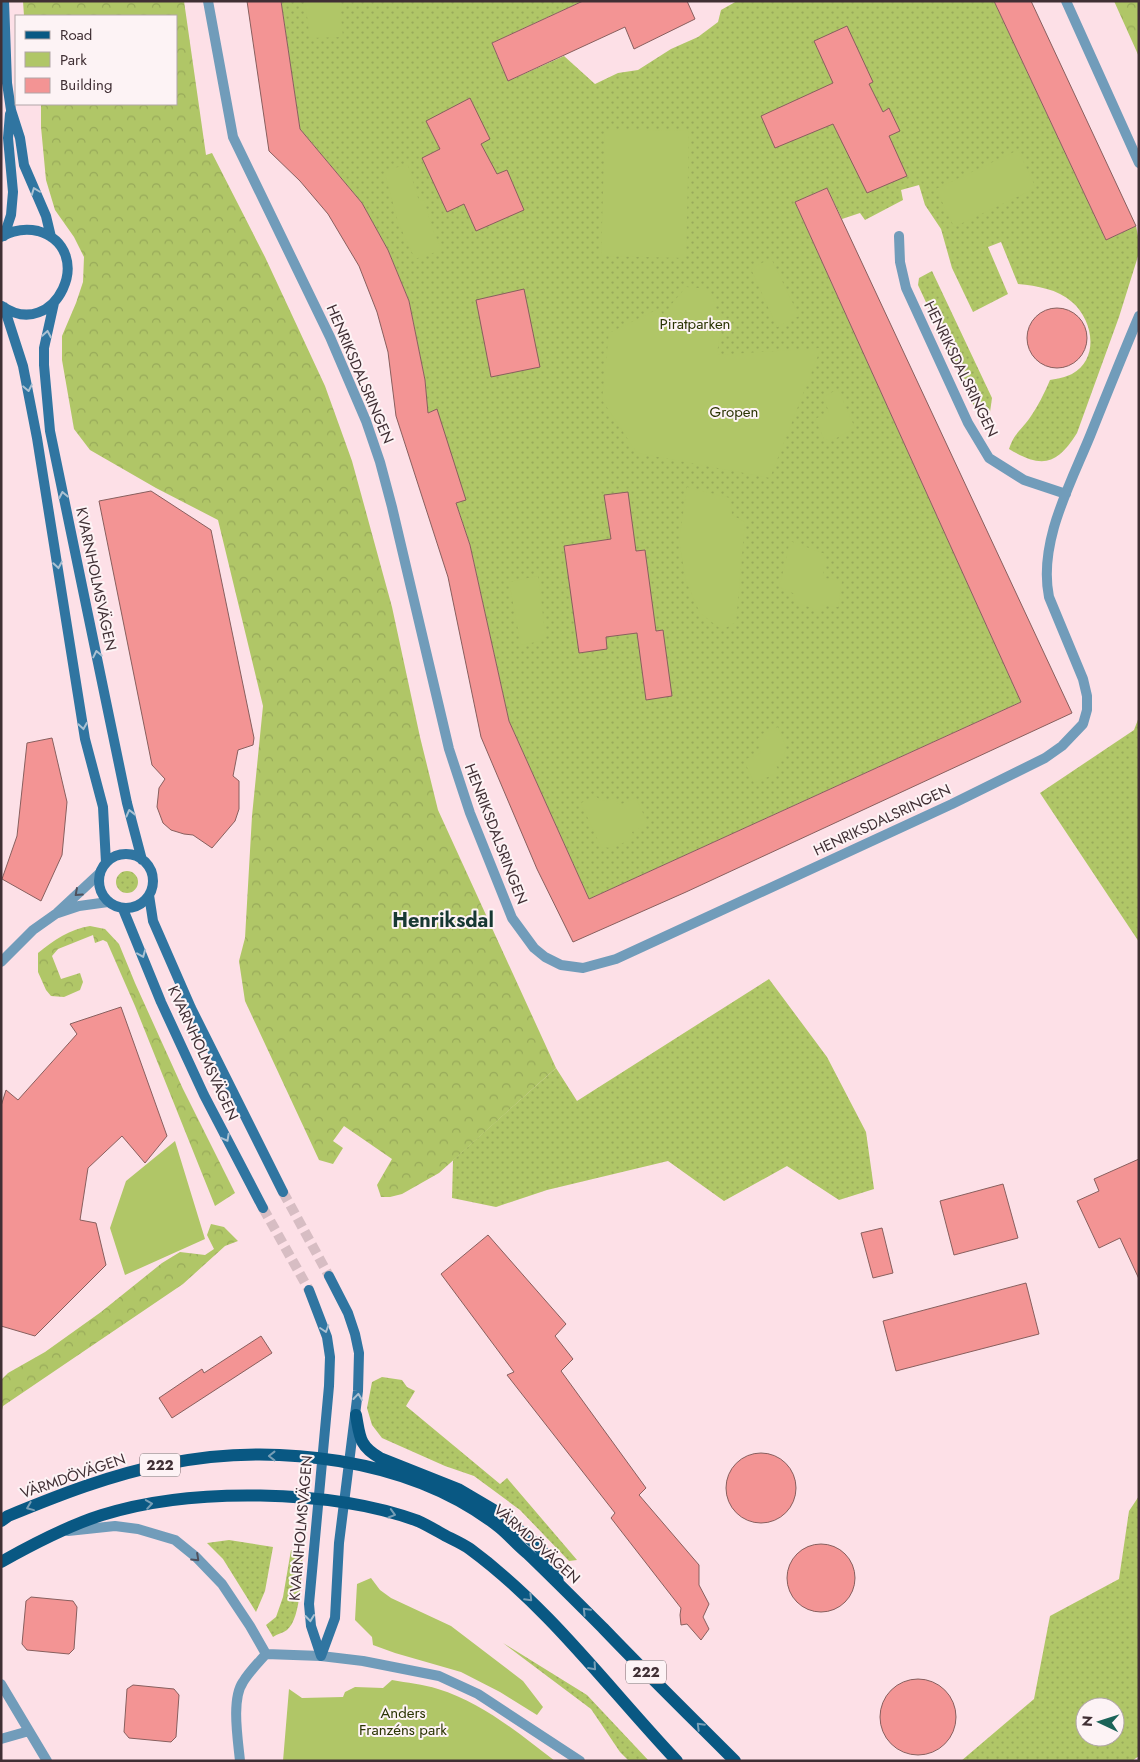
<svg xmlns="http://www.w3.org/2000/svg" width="1140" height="1762" viewBox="0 0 1140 1762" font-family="Jost,sans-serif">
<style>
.grass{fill:url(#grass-dots);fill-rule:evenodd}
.forest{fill:url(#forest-crowns)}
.green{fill:#b0c667}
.building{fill:#f39494;stroke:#885f5e}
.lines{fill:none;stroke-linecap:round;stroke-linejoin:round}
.secondary-tunnel{stroke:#d7bdc3;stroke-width:10;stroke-dasharray:10 5;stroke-linecap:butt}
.street{stroke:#719cba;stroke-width:10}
.secondary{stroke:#3075a1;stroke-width:10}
.primary{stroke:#095883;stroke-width:12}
.oneway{stroke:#abc1d3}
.oneway2{stroke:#4f505c}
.oneway3{stroke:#779eb6}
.labels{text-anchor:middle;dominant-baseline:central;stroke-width:4;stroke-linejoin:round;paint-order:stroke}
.shield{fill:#fdf3f5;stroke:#796a6e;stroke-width:1}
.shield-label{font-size:14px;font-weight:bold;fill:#402f34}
.park-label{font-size:15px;fill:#2b3403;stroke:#fdf3f5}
.street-label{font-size:15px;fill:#402f34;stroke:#fdf3f5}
.district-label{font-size:20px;font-weight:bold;fill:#173832;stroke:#fdf3f5}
</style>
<defs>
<pattern id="grass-dots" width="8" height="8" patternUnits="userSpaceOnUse" patternTransform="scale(1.25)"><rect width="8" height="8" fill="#b0c667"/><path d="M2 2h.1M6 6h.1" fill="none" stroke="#98aa5a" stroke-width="1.8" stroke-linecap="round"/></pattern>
<pattern id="forest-crowns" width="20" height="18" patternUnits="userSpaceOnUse" patternTransform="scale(1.25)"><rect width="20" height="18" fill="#b0c667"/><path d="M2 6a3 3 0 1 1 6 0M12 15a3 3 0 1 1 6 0" fill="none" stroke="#98aa5a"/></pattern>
</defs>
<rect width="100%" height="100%" fill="#fde0e7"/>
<path class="grass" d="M281,1H583L492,43L508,81L564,56L595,84L618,73L638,70L671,49L698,37L718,22L721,10L737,1H994L1106,240L1136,226L1139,241V253L1119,317L1077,433C1057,465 1042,469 1009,449C1014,434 1020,431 1029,419C1038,406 1044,394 1050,380C1057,379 1066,377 1072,374C1100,358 1093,320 1072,302C1057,289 1038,286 1018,284L1001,242L988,247L1008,294L973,312L952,268L941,229L925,205L919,185L901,190L903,200L865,220L860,213L842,219L827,188L795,202L1021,702L589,899L509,721L470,545L456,503L465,500L437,410L427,413L425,380L409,301L388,250L362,203L300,129Z
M932,271L992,398L989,419L982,423L918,285L919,278Z
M1139,717V942L1040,793L1134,730Z
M116 882a11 11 0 1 1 22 0a11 11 0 1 1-22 0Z
M769,979L827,1057L866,1132L874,1189L839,1200L787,1166L724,1201L668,1161L547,1190L496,1207L452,1198L453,1160L556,1068L577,1101Z
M382,1377L402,1380L407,1387L415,1391L406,1406L500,1484L507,1478L577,1560L569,1561L520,1510L474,1476L445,1466L382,1438L372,1425L367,1408L372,1382Z
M1139,1496V1756L1132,1761H961L1034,1699L1050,1616L1119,1579L1129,1511ZM1085,1707H1115V1737H1085Z
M229,1540L273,1547L265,1591L256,1612L223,1559L207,1543Z
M291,1550L303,1551C301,1569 302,1618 287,1630C283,1633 277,1634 273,1637L266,1625L276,1617L283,1597Z
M503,1643L587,1695L649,1761H629L620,1752L591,1709Z"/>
<path class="forest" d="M23,1H184L206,155L212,153L265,257L325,386L352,461L392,607L420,737L438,810L556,1068L439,1173L402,1194L390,1197H381L377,1185L392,1159L344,1126L333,1141L343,1148L333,1164L319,1160L245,1001L239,961L245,938L252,816L263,706L218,520L156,488L90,450L74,429L62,360V336L76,303L83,282L84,257L74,237L55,210L46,180L41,127V104H176V16H24Z
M1114,1H1139V57L1136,50Z
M90,926L105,929L119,944L135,983L183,1089L235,1193L215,1206L135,1006L107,942L103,940L95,943L93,935L58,949L52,956L61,979L80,973L83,982L80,990L64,997L51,996L46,990L38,972V953C54,940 70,929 90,926Z
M211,1224L224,1227L238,1241L225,1246L183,1284L3,1406L1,1414V1380L8,1373L45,1352L101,1312L162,1263L180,1252L205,1255L214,1249L207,1235Z"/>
<path class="green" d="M305,1H339L343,37L310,38Z
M605,129L689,131L686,258L601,256Z
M1018,150L1036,188L954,227L936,189Z
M408,165L419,201L424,200L432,228L442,250L415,259L398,222L384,170Z
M771,258L799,316L777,327L751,269Z
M686,287L710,289L721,324L717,355L821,348L770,478L637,453L602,400L609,333L658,309L669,320L670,306Z
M838,389L855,428L831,441L824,439L815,419L829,412L823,397Z
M687,487L730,498L732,515L745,522L736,622L722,630L700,613L686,581L679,541Z
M790,541L825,554L823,578L842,580L838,607L820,605V611L818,610L794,602L795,594L779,587L784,568Z
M538,576L546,640L521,645L509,582Z
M778,727L786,747L784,757L774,763L780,772L754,783L744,760L761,753L757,740L762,734Z
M595,796L602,801L615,798L619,805L636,798L648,824L632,832L635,838L611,848L601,847L581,803Z
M175,1141L205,1239L125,1275L110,1228L126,1181Z
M371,1578L380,1590L391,1598L451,1626L523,1681L543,1707L537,1715L500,1692L461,1672L395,1653L373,1645L372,1637L355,1620L357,1584Z
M392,1680C407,1683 423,1684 438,1689C483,1703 518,1733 555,1761H283L289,1689L302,1698L343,1697L345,1692L355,1687L383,1688Z"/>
<path class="building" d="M247,1H281L300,129L362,203L388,250L409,301L425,380L428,413L437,409L466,500L456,503L470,545L509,721L589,899L1021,702L795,202L827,188L1072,713L686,892L573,942L537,869L481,737L448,577L396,416L388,352L377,312L359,266L328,214L300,181L269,151Z
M583,1H687L695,19L634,49L625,27L508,81L492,43Z
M994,1H1031L1136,226L1106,240Z
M847,26L873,82L869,84L883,112L889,108L900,131L889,136L907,176L867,193L833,124L775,148L761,116L833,83L814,41Z
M470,98L490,139L481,144L497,174L507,170L524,210L476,231L464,204L447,212L422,158L440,149L426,121Z
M524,289L540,367L491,377L476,300Z
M1027 338a30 30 0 1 1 60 0a30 30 0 1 1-60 0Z
M151,491L211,530L254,738L253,745L238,750L233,776L239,781V809L235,821L212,848L193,835L184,834L171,830L163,823L157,807L159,788L165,779L152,765L99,501Z
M628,492L636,551L645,550L656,631L663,630L672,696L646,700L637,633L606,637L607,649L579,653L564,546L611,539L604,495Z
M52,738L67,802L62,855L41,901L2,879L17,836L27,743Z
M121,1007L167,1136L145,1163L122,1136L88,1168L80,1220L96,1223L106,1265L35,1336L1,1326V1106L6,1090L18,1100L77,1034L70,1024Z
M1139,1159V1279L1120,1238L1099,1248L1077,1201L1099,1191L1094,1179Z
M1003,1184L1018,1238L954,1255L940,1201Z
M882,1228L893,1273L873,1278L861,1233Z
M488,1235L566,1324L555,1336L573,1359L561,1371L646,1488L639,1495L699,1565V1585L709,1604L703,1617L709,1629L701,1640L687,1624L681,1625L680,1615L681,1608L611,1518L615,1513L507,1375L514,1372L441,1274Z
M1026,1283L1039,1334L896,1371L883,1321Z
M261,1336L272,1353L172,1418L159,1398L202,1369L204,1373Z
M726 1488a35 35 0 1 1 70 0a35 35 0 1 1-70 0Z
M787 1578a34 34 0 1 1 68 0a34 34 0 1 1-68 0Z
M31,1597L73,1601L77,1607L74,1649L69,1654L27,1650L22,1644L26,1601Z
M880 1717a38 38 0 1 1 76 0a38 38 0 1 1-76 0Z
M133,1685L174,1689L179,1695L176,1737L171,1742L129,1738L124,1732L127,1689Z"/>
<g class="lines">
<path class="secondary-tunnel" d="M283,1192L329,1276
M263,1208L309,1290"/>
<path class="street" d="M208,1L233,137L330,337L366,421L380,462L392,507L449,749L470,813L512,918L534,948L545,957L561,965L583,968L616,959L952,804L1045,758L1062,746L1083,724L1087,710V696L1083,679L1049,597C1038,543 1070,485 1090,436C1106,396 1122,356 1139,316
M1066,1L1139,163
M899,236L900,262L906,288L968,423L989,458L1024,480L1066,494
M58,913L79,906L108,902
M1,962L33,930L57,913L100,873
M68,1531L115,1526L138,1529L175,1540L196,1557L222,1584L250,1626L266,1654
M266,1654L321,1656L363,1661L439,1676L478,1694L580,1761
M1,1684L47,1761
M1,1739L29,1731
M240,1761C238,1740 231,1699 243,1682C249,1672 258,1663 266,1654"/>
<path class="secondary" d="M4,1L7,83L11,110L20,138L24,165L46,216L51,237
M4,236L11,215L13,192L8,138L10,114
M1,237C13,230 24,228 38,231C99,249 55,343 2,306
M54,303L44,348V365L50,431L127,803L142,860
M4,307L23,366L37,438L85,739L103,807L106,863
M99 881a27 27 0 1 1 54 0a27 27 0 1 1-54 0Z
M149,895L153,921L191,1008L283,1192
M123,909L161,1002L204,1095L263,1208
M309,1290L327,1337L330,1357L329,1386L309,1604L311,1626L321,1656
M321,1656L335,1618L339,1543L358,1391L359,1353L355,1334L348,1313L329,1276"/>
<path class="primary" d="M356,1415C360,1437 359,1446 380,1458L458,1489L497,1512L536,1544L554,1565L558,1582
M1,1521L8,1516C59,1495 110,1475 165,1464C273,1442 410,1457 499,1527C509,1535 517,1545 527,1553C553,1578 578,1603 603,1628C646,1673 691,1717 735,1761
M1,1562C33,1544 67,1526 102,1515C190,1487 331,1489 418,1521C427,1525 437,1531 446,1536C454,1540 463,1544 470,1549C550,1608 609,1689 677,1761"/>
</g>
<defs><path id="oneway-chevron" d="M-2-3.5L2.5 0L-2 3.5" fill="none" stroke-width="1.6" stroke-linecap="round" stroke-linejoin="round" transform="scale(1.25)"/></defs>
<g class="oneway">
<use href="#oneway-chevron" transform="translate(35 191) rotate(-111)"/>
<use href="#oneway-chevron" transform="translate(47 334) rotate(-80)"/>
<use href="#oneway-chevron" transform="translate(28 388) rotate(79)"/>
<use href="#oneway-chevron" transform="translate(63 495) rotate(-101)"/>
<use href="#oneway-chevron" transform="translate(58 565) rotate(81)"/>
<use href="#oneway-chevron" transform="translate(97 654) rotate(-102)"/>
<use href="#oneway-chevron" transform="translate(83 726) rotate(81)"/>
<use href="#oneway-chevron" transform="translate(130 813) rotate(-104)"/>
<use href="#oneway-chevron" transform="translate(142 954) rotate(68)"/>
<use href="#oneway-chevron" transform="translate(226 1138) rotate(62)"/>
<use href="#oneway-chevron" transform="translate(325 1329) rotate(72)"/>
<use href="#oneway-chevron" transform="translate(358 1397) rotate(-84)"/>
<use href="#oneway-chevron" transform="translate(310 1618) rotate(84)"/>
</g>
<g class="oneway2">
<use href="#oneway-chevron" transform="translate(78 893) rotate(138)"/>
<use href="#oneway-chevron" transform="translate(196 1558) rotate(43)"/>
</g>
<g class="oneway3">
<use href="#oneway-chevron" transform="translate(272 1456) rotate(180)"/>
<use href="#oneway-chevron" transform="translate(149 1504) rotate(-9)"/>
<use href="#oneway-chevron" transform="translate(30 1507) rotate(158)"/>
<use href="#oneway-chevron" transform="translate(392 1514) rotate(16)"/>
<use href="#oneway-chevron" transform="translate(529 1598) rotate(45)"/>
<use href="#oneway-chevron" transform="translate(586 1611) rotate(-134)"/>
<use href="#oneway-chevron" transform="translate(593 1667) rotate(48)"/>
<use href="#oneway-chevron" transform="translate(700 1726) rotate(-135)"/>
</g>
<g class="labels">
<g class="shield">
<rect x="140" y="1453.5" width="40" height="23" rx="4"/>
<rect x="626" y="1660.5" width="40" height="23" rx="4"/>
</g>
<g class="shield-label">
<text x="160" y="1465">222</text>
<text x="646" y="1672">222</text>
</g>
<g class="park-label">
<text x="695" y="324">Piratparken</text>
<text x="734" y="412">Gropen</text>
<text x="403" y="1713">Anders<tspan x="403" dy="17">Franzéns park</tspan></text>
</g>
<g class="street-label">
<text transform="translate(961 369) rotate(64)">HENRIKSDALSRINGEN</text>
<text transform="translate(360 374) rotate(67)">HENRIKSDALSRINGEN</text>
<text transform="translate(96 579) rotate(78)">KVARNHOLMSVÄGEN</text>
<text transform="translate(882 820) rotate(-25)">HENRIKSDALSRINGEN</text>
<text transform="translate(496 834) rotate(69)">HENRIKSDALSRINGEN</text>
<text transform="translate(203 1053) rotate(65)">KVARNHOLMSVÄGEN</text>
<text transform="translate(73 1476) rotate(-19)">VÄRMDÖVÄGEN</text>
<text transform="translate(301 1528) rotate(-85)">KVARNHOLMSVÄGEN</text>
<text transform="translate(537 1544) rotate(42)">VÄRMDÖVÄGEN</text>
</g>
<g class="district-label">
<text x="443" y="920">Henriksdal</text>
</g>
</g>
<rect width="1140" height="1762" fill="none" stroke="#402f34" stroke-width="5"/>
<rect x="15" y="15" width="162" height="90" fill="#fdf3f5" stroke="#b1a5a8"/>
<rect x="25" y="31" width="25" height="8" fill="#095883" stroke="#b1a5a8"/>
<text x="60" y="40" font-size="15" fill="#402f34">Road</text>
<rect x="25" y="52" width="25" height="15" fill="#b0c667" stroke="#b1a5a8"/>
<text x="60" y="65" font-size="15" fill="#402f34">Park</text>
<rect x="25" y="78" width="25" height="15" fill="#f39494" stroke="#b1a5a8"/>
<text x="60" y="90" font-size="15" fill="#402f34">Building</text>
<g transform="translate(1100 1722) rotate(274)"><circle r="24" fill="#fdf3f5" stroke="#b1a5a8"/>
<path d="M0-4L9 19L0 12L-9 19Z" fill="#1b6358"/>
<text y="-8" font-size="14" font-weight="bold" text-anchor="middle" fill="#402f34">N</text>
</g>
</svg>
